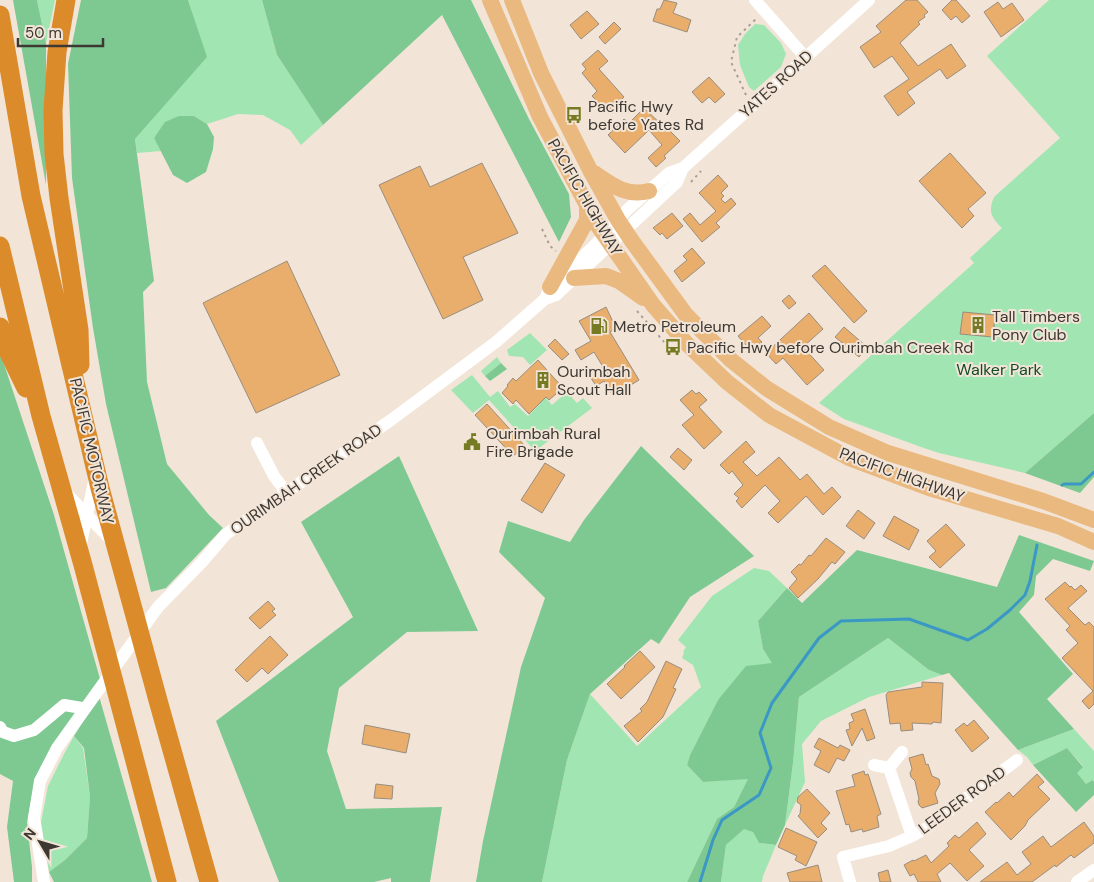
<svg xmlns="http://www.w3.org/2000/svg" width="1094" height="882" viewBox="0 0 1094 882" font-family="'DM Sans',sans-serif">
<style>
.green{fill:#a0e5b2}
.forest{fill:#7ec992}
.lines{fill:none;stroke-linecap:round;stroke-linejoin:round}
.stream{stroke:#3b98c4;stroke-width:3}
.building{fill:#e9ae6b;stroke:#998d80}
.path{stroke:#a89f94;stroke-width:2;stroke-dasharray:2.5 4;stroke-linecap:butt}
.minor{stroke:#fff;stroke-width:12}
.major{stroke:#eab980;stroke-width:16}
.highway{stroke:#dc8b2b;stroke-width:19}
.labels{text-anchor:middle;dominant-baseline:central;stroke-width:4;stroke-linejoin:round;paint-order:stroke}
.street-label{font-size:16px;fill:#3d3832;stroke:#f2e5d7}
.poi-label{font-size:16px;fill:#3d3832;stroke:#f2e5d7;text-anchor:start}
.park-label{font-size:16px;fill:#124a27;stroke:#f2e5d7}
</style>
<rect width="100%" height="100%" fill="#f2e5d7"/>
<path class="green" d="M37,0H55L46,43Z
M188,0H262L277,55L323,125L301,145L290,130L263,115L238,114L207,124L194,116L154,137L161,151L137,153L135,139L206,57Z
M1049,0H1094V413L1025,473L939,453L921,447L844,419L819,403L890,338L974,263L970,258L1002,228C991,217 988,212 994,197L1060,138L987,56Z
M755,24L764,25L781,43L786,54L781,67L754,91L749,87L740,65L738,45L745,34Z
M530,333L547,350L530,365L523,357L509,356L507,350Z
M497,357L501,363L485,376L481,371Z
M472,375L490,397L498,391L510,407L515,404L528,416L540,404L523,387L531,381L552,405L567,392L577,403L583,398L592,408L535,451L489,400L473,413L451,390Z
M754,568L769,571L787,588L758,621L763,649L773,663L718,700L690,755L687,765L703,782L749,778L734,807L717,819L687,882H542L567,760L590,694L637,746L701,687L693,665L682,658L684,653L683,652L686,647L678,640L712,596Z
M888,638L929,670L942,675L869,697L821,721L802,744L805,782L785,825L793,763L799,697Z
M1074,729L1094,751V782L1091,780L1086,784L1076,773L1083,766L1067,748L1033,765L1027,757L1018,750Z
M74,736L83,748L90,797L87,838L65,860L49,872L41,822L48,786L64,754Z
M744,828L753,832L759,843L776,845L763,876L762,882H721L726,845Z"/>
<path class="forest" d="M13,0H37L46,43V185Z
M81,0H188L207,57L135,139L154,281L143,292L147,382L167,464L209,515L223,528L166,588L151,592L106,404L93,328L72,178L68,64Z
M262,0H471L529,119L569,194L571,217L559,242L442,15L323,125L277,55Z
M179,116H194L207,124L214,137L213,149L206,172L187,183L173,175L154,138L165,122Z
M0,352L54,515L100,679L35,781L27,822L32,867V882H14L7,827L13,781L0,774Z
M501,363L507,369L490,381L485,376Z
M1094,413V477L1080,493L1025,473Z
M641,446L754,556L690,597L659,644L651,639L590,694L567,760L542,882H476L483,841L521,667L545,598L499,552L508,521L570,542L584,520Z
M399,456L478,631L407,632L339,688L327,751L346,809L442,807L430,882H391V878L374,882H279L216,721L353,617L301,522Z
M1019,535L1094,561L1090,571L1053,559L1036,576L1034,595L1019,612L1073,674L1047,699L1074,729L1018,750L949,673L942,675L929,670L888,638L799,697L793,763L785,825L776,845L759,843L753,832L744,829L726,845L721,882H687L717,819L734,807L748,779L703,782L687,765L690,755L718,700L746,666L772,663L763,649L758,621L787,588L802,603L857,550L997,587Z
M99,696L152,882H54L49,872L65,860L87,838L90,797L84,748L74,736Z
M1067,748L1083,767L1077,773L1086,784L1092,780L1094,782V795L1076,812L1033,765Z"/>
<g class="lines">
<path class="stream" d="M1062,485L1064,484H1081L1094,472
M700,882L713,840L722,820L759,795L771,768L760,733L772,703L819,638L841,621L909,619L968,640L987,629L1010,610L1025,595L1030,581L1037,545"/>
</g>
<path class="building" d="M664,0L677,3L673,13L691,20L687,32L653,21L657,9H660Z
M906,0H917L928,12L924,15L925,17L918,22L920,24L900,43L918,66L951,44L966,66L947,79L940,69L907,92L915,103L898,116L884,96L909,79L892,56L874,68L860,47L881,32L876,26Z
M952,0H956L970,16L962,23L956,16L951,20L942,10Z
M998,2L1003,9L1012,3L1024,20L1001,37L984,12Z
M587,11L599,24L581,39L570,25Z
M614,22L621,29L605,44L599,37Z
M598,50L608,61L599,69L624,97L607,112L592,96L597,91L582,73L586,69L582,64Z
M709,77L725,94L715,103L709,97L702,103L692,92Z
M644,108L663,126L664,125L680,141L664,156L666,158L656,167L648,158L662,145L649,130L625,153L608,135L624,119L629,123Z
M950,153L986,193L968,209L974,216L962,228L919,181Z
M482,163L518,233L463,257L483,300L443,319L379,185L420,166L430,187Z
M718,175L728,186L721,193L724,196L721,199L725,203L731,198L736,204L716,223L720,227L702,242L683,219L690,213L700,225L716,211L699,193Z
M672,213L683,226L667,239L662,233L660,235L653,228Z
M692,248L705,263L682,282L674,271L687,260L683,256Z
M287,261L340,375L256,413L203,303Z
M825,265L867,311L854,323L812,276Z
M789,295L796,303L789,309L782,301Z
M606,307L616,328L610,332L639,380L613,396L604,381L596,386L589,375L603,367L594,352L581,360L575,350L591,341L579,321Z
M963,312L995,315L993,337L960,334Z
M809,313L823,329L803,347L824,370L807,385L783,358L776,364L766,353Z
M762,316L771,326L758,338L762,342L751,351L738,336Z
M844,327L867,347L859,357L835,337Z
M555,339L569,354L562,360L548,346Z
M538,360L563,388L549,400L546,397L529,414L516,400L513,404L502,393L508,386L507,385L513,378L516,381Z
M692,390L696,394L699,392L707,400L699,407L722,432L704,449L682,425L694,415L680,400Z
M487,404L525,446L513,456L475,415Z
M746,441L755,452L743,462L757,476L779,457L800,480L807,474L824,494L832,487L841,497L823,515L806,496L778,523L768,513L780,501L765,485L742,508L736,501L739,498L734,494L743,485L732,471L729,474L720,465Z
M678,448L692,460L684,470L670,457Z
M545,463L565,475L542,513L521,500Z
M858,510L875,523L864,539L846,526Z
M894,516L919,530L909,550L883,536Z
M946,524L965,545L940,568L929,557L936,551L927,541Z
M826,538L845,552L835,564L832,562L818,579L798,598L789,588L797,579L791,572L799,564L801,565L809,555L811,556Z
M1065,582L1070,587L1071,586L1075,590L1081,585L1087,591L1068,608L1085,625L1089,622L1094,627V704L1089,709L1082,701L1093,691L1062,658L1078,643L1066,630L1070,626L1045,599Z
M268,601L275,609L272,611L276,615L260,629L249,618Z
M270,636L288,655L268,674L262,668L247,682L235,670Z
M640,651L655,667L621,699L607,684L625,667L624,666Z
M666,661L682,669L673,688L676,689L663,717L638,742L624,726L642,711L640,709L647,702Z
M922,682L943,683L941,723L933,722L932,724L912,723L913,730L901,731L900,723L890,724L886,695L888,692L922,687Z
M865,709L875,738L867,741L862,728L852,746L846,730L850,729L849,723L854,721L851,714Z
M974,720L989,738L972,752L955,730L964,723L967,726Z
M365,725L410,734L406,753L362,744Z
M819,738L838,748L840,745L850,750L844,761L837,758L829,773L814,765L821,751L814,747Z
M923,754L926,765L928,764L932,776L939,779L940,784L935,793L938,803L922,808L919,805L918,801L919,799L915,781L911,777L910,773L912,769L909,758Z
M864,771L865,775L868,774L881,814L877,816L879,827L863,832L862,829L851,832L849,824L846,825L836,791L855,786L852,775Z
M1037,774L1044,782L1038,787L1050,799L1028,820L1025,826L1011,840L985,812L996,802L997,803L1009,792L1013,797Z
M376,784L393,786L392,799L374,798Z
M807,789L830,813L821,823L827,829L818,838L798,816L800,814L801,805L797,802L798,797Z
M977,822L986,834L969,850L984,866L967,881L950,863L937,874L941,882H918L914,874L910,876L904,865L913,860L914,861L926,855L931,863L949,846L947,843L955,835L959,838Z
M1084,822L1094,836V843L1074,858L1071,855L1056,867L1055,865L1032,882H980L1007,862L1017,875L1031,864L1022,852L1043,836L1051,847Z
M786,828L817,842L806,866L795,860L797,856L778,847Z
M818,865L822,882H790L787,873Z
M888,870L891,882H880L878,873Z"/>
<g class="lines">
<path class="path" d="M746,95L731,62L737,37L756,19
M691,182L701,171
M542,229L550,246L556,251
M637,311L666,344L674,351"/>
<path class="minor" d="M755,0L806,58
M545,299L556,295L677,182L683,168
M257,443L274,476L286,492
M63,490L113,542
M80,548L95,477
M0,727L3,732L14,736L34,730L64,705L82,708L84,710
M874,765L889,768L902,752
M889,768L912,836
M44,882L34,818L40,781L57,748L158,607L202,562L226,534L391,420L496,342L545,299L550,287L593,247L628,209L669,173L683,168L751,107L869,0
M850,882L843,857L889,846L912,836L925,829L1017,760
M1077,882L1094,870"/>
<path class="major" d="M490,0L540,117L598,226L621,259L653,305L686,343L727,382L769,415L849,458L929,488L1058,526L1094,542
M512,0L541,73L590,170L618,220L632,241L686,315L731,360L766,388L829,427L888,453L1043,501L1094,520
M594,173C612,185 626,197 649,191
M574,278L606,276L619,281L643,298
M550,287L587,220V206"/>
<path class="highway" d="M66,0L57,52L53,110L54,154L59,198L79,330L80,365
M0,15L31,196L100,488L159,704L209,882
M0,246L41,416L83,565L167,882
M0,327L7,349L26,388"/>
</g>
<defs>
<g id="bus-bare" transform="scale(1.35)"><path d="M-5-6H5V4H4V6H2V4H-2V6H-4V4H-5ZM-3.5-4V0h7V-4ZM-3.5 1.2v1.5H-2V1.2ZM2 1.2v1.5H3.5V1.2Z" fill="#767a23" stroke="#f2e5d7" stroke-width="2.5" paint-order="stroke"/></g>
<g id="building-bare" transform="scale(1.35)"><path d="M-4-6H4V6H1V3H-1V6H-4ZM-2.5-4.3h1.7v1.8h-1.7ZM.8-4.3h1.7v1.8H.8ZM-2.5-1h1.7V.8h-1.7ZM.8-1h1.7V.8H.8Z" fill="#767a23" stroke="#f2e5d7" stroke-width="2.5" paint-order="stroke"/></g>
<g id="fuel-bare" transform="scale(1.35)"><path d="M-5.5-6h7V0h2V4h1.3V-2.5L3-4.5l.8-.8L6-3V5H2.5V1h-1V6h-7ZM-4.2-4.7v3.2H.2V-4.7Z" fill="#767a23" stroke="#f2e5d7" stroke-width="2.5" paint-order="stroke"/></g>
<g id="civic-bare" transform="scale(1.35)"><path d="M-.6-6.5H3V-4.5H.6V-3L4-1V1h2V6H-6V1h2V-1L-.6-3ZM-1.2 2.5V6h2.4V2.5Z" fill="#767a23" stroke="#f2e5d7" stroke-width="2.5" paint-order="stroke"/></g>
</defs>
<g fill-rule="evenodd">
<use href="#bus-bare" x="574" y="115"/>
<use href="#building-bare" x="978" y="325"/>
<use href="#fuel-bare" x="599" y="326"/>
<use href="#bus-bare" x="673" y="347"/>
<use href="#building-bare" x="543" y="380"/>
<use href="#civic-bare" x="472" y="442"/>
</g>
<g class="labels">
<g class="street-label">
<text transform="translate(776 84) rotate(-42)">YATES ROAD</text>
<text transform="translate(585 197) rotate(60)">PACIFIC HIGHWAY</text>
<text transform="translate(92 451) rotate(77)">PACIFIC MOTORWAY</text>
<text transform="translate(902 475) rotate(20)">PACIFIC HIGHWAY</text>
<text transform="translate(306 479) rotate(-35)">OURIMBAH CREEK ROAD</text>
<text transform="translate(962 800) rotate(-36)">LEEDER ROAD</text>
</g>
<g class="poi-label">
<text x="588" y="106">Pacific Hwy<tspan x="588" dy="18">before Yates Rd</tspan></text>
<text x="992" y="316">Tall Timbers<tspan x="992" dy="18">Pony Club</tspan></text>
<text x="613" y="326">Metro Petroleum</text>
<text x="687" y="347">Pacific Hwy before Ourimbah Creek Rd</text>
<text x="557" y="371">Ourimbah<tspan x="557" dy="18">Scout Hall</tspan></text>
<text x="486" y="433">Ourimbah Rural<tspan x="486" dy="18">Fire Brigade</tspan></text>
</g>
<g class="park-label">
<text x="999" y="369">Walker Park</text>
</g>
</g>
<g transform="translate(40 842) rotate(308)" stroke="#f2e5d7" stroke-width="4" paint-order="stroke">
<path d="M0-4L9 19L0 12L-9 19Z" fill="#3d3832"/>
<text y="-8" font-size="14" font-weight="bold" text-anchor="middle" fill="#3d3832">N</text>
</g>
<path d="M18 38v8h85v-8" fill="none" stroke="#3d3832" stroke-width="2.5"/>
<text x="25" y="38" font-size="15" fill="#3d3832" stroke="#f2e5d7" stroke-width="4" paint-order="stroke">50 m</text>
</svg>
